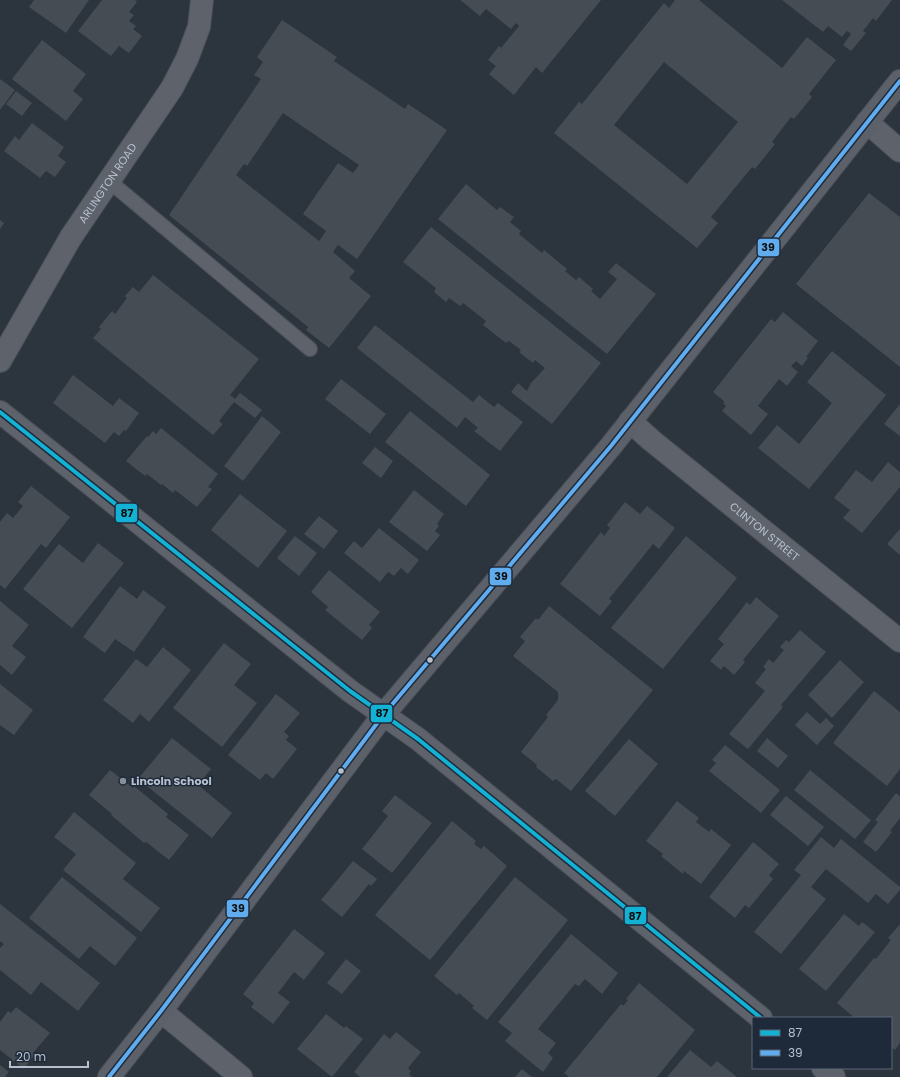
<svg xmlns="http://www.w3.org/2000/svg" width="900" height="1077" viewBox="0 0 900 1077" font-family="Poppins,sans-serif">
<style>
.building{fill:#454c54;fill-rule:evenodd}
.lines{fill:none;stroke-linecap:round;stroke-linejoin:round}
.lane-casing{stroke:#4b5058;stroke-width:16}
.street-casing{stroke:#4b5058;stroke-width:24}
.secondary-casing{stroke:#4b5058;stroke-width:24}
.lane{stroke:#5d626b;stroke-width:14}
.street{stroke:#5d626b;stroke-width:22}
.secondary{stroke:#5c6169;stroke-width:22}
.bus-1-casing{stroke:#1e2a3a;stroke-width:7}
.bus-2-casing{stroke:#1e2a3a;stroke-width:7}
.bus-1{stroke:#13b2d5;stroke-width:4}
.bus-2{stroke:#60acee;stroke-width:4}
.bus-dot{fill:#b7c0ce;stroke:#1e2a3a;stroke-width:1.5}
.poi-dot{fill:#868f9c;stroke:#1e2a3a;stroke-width:1.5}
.labels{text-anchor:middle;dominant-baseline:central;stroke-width:3;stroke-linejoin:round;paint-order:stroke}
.street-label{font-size:11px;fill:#b7c0ce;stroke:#1e2a3a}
.poi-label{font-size:11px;font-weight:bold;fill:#b7c0ce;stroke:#1e2a3a;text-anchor:start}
.line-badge{stroke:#1e2a3a;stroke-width:1.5}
.pale-badge-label{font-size:11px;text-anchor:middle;font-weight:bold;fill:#111}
</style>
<rect width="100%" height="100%" fill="#2c343e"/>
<path class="building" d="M34,0H89L66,33L29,7Z
M102,0H135L137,2L129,12L134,15L129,21L136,26L133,29L142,36L129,53L119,46L111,56L78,31Z
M460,0H601L542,73L536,67L514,95L489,74L496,66L488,60L499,46L501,48L519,26L516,23L511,29L486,9L480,16Z
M675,0H699L782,68L807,37L836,60L809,94L812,97L794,119L791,117L772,142L775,144L755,169L752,167L711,217L718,223L697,248L554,133L579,102L582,104L664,3L669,8ZM664,62L738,122L687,184L614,125Z
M782,0H892L876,21L873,18L863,31L866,33L851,51L843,45L851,34L847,31L842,37L828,26L823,32Z
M282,20L337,57L334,61L405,109L408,104L447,130L357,259L338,245L333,252L355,271L349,278L371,296L329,348L306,330L308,327L169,215L261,79L254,75L263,62L257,57ZM283,113L359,165L353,173L338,163L303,214L326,231L319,241L236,175L244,164L247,166Z
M42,40L86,74L73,91L83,99L66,121L12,79Z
M0,79L15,90L0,110Z
M16,91L32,103L22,116L6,104Z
M32,123L64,147L58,156L66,162L55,177L46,171L40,178L4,151L15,136L19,140Z
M466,184L497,210L500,207L514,217L510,222L521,231L519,234L542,253L544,250L567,269L565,271L576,280L579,277L593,289L591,291L600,299L617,279L608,272L616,263L656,294L607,354L438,219Z
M869,193L900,217V367L796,284Z
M0,220L4,223L0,229Z
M431,227L601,363L552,424L511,392L518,383L527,391L531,383L545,368L535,360L533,363L519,352L521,350L509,341L506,343L483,325L486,321L463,303L460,306L449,298L446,302L434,292L436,288L403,262Z
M153,275L259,359L230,395L235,399L240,393L262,410L255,418L234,402L219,421L223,424L213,435L93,338L101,329L99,327L112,311L115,314L127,298L125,296L133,287L139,292Z
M783,312L818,341L806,357L808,358L802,366L796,361L791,366L798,372L787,386L779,379L758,406L768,414L751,435L722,411L726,406L723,403L725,402L713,392L771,319L775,322Z
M375,325L473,402L479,395L494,407L498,403L523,422L500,451L474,431L478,428L465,417L457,428L357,348Z
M832,351L886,395L809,489L758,448L777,425L799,444L832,403L807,382Z
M73,375L113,406L119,398L139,413L126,431L124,430L119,436L114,432L105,443L53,403Z
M341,379L386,414L370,434L325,399Z
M900,404V436L884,424Z
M410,411L490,475L466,506L385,442Z
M262,416L281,432L243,481L224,466Z
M161,428L218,474L208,487L212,489L197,507L175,490L173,493L162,484L161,485L147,474L145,476L126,461L147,436L148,437L153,431L156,434Z
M375,447L393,461L381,478L362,463Z
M888,462L900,472V487L862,533L843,518L850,510L834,498L856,470L872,482Z
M31,486L70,517L46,548L41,544L5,589L0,585V522L7,513L13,518L23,506L18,502Z
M414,490L444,514L437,524L439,526L435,531L440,535L427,551L389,522Z
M240,494L287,531L258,568L211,530Z
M625,502L640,514L647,506L675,528L659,549L653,544L609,599L612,601L600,616L560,584L601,532L604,536L610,528L607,525Z
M319,516L338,531L324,549L304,534Z
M379,528L419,560L408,574L401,568L394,576L388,572L380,582L344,553L354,541L362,548Z
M900,529V555L887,544Z
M295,536L317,553L299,576L277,558Z
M686,536L737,578L663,669L611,628Z
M98,543L124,563L72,628L23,589L59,544L83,563Z
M329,570L380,612L369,625L372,628L362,640L325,610L328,607L311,592Z
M120,586L137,599L143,590L166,607L134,652L115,639L105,653L83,637Z
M756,597L779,616L743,660L745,662L734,675L724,666L721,670L710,661L724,644L718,639L747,602L750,605Z
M0,601L29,625L12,646L26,657L12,675L0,665Z
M549,606L653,690L571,791L556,779L553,781L536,767L537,765L521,752L548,717L546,715L558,700V692L513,656L525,641L520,637L536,618L538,620Z
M800,630L826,652L781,705L783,707L748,749L729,734L765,691L755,683L766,669L763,667L769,659L773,663L784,650L780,647L786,640L789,642Z
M224,643L251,664L234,685L257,703L222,747L173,708Z
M163,647L191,670L149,722L140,714L133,723L103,700L136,659L147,667Z
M840,660L864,682L832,718L808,695Z
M0,684L33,710L14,735L0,725Z
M874,691L900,712V769L887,786L833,743Z
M276,694L300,713L284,732L289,736L286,740L297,749L273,779L266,773L260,780L228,755Z
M807,712L820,724L826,718L834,726L817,745L795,725Z
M172,738L211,769L198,785L232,813L212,838L138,779Z
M767,738L788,756L778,768L757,751Z
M629,739L658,764L615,816L585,791Z
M725,745L780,790L761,813L709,771L716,763L712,760Z
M110,770L133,788L134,786L168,814L166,817L189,835L169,860L146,842L144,843L111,815L112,814L89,795Z
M810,770L871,820L855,839L794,790Z
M896,793L900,796V818L890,831L892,832L876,852L863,842L878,822L875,820Z
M395,795L432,823L392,873L362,849L388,816L382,811Z
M786,796L824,827L808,846L770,815Z
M677,801L699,818L696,822L709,832L711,829L731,845L701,884L684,871L683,874L661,856L663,854L646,841Z
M74,812L136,863L123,879L160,908L141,932L63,870L76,854L54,837Z
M452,821L476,841L474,844L481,849L484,846L507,866L430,960L375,915Z
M821,837L834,848L841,839L900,887V890L888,904L876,894L868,903L826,869L811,887L826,899L781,954L754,932L801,875L794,870Z
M753,842L779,864L769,875L773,879L749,908L745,905L735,918L709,897Z
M353,861L377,879L371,886L369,884L342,917L321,900Z
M62,877L137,938L115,966L90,946L79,959L29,918Z
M515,877L568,920L487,1020L472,1008L474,1006L459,993L457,995L434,976Z
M0,904L100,983L78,1011L41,982L31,995L0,970V948L4,944L0,941Z
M844,914L859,926L862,922L875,932L826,991L799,969Z
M900,924V1043L895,1050L891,1047V1018H855L837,1003L874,958L876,959L891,940L888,938Z
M294,929L325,953L304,980L294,972L278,993L290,1002L273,1024L251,1007L254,1003L243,994Z
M571,934L618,973L602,994L585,979L579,986L575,984L538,1029L556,1043L548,1053L553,1058L543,1072L505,1041L512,1033L498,1022Z
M346,959L361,971L342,994L327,983Z
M639,983L695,1030L657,1077H569L564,1073L621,1004L623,1006L628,1000L626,999Z
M16,1007L50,1033L33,1053L35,1054L24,1069L0,1050V1022L8,1011L11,1013Z
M326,1014L344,1028L346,1026L363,1039L332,1077L297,1049Z
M396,1032L421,1052L408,1068L411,1071L409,1074L412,1077H360L354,1072L384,1034L390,1039Z
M690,1050L711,1067L717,1061L737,1077H667Z
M0,1065L9,1072L5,1077H0Z
M522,1069L532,1077H515Z"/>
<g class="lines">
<g class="lane-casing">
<path id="lane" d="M109,181L310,349"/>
</g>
<g class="street-casing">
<g id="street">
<path d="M867,122L900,151"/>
<path id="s1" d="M0,361L71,237L172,88L187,59L199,27L202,0"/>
<path d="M0,412L350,691L418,739L761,1018"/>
<path id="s2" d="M630,421L651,440L900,641"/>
<path d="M161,1011L241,1077"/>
<path d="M823,1068L834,1077"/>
</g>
</g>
<g class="secondary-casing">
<path id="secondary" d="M109,1077L161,1011L384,714L611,446L900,81"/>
</g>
<use href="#lane" class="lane"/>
<use href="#street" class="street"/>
<use href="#secondary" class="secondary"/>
<g class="bus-1-casing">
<path id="bus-1" d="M0,412L350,691L418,739L761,1018"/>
</g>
<g class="bus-2-casing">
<path id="bus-2" d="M109,1077L161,1011L384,714L611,446L900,81"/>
</g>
<use href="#bus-1" class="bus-1"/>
<use href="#bus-2" class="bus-2"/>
</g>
<g class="bus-dot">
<circle cx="430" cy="660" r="3.5"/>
<circle cx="341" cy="771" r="3.5"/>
</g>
<circle class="poi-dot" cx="123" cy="781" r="4"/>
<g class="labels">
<g class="street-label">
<text stroke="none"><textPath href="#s1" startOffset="208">ARLINGTON ROAD</textPath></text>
<text stroke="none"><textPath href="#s2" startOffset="174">CLINTON STREET</textPath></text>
</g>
<g class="poi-label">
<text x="131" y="781">Lincoln School</text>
</g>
</g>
<g class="line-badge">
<rect x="757" y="238" width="23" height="19" rx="4" fill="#60acee"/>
<rect x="115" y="503" width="23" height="20" rx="4" fill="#13b2d5"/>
<rect x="489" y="567" width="23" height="19" rx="4" fill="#60acee"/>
<rect x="370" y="704" width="23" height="19" rx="4" fill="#13b2d5"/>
<rect x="226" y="899" width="23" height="19" rx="4" fill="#60acee"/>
<rect x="624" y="906" width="23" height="19" rx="4" fill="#13b2d5"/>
</g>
<g class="pale-badge-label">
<text x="768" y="251">39</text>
<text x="127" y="517">87</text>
<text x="501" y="580">39</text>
<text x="382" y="717">87</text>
<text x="238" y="912">39</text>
<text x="635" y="920">87</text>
</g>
<rect x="752" y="1017" width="140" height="52" fill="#1e2a3a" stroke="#5b6675"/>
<rect x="760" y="1030" width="20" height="6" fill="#13b2d5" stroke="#5b6675"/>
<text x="788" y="1037" font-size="12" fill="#b7c0ce">87</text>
<rect x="760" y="1050" width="20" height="6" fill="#60acee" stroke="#5b6675"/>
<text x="788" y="1057" font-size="12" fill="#b7c0ce">39</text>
<path d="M10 1061v6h78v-6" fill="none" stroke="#b7c0ce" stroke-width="2"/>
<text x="16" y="1061" font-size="12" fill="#b7c0ce" stroke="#1e2a3a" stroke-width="3" paint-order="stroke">20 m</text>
</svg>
